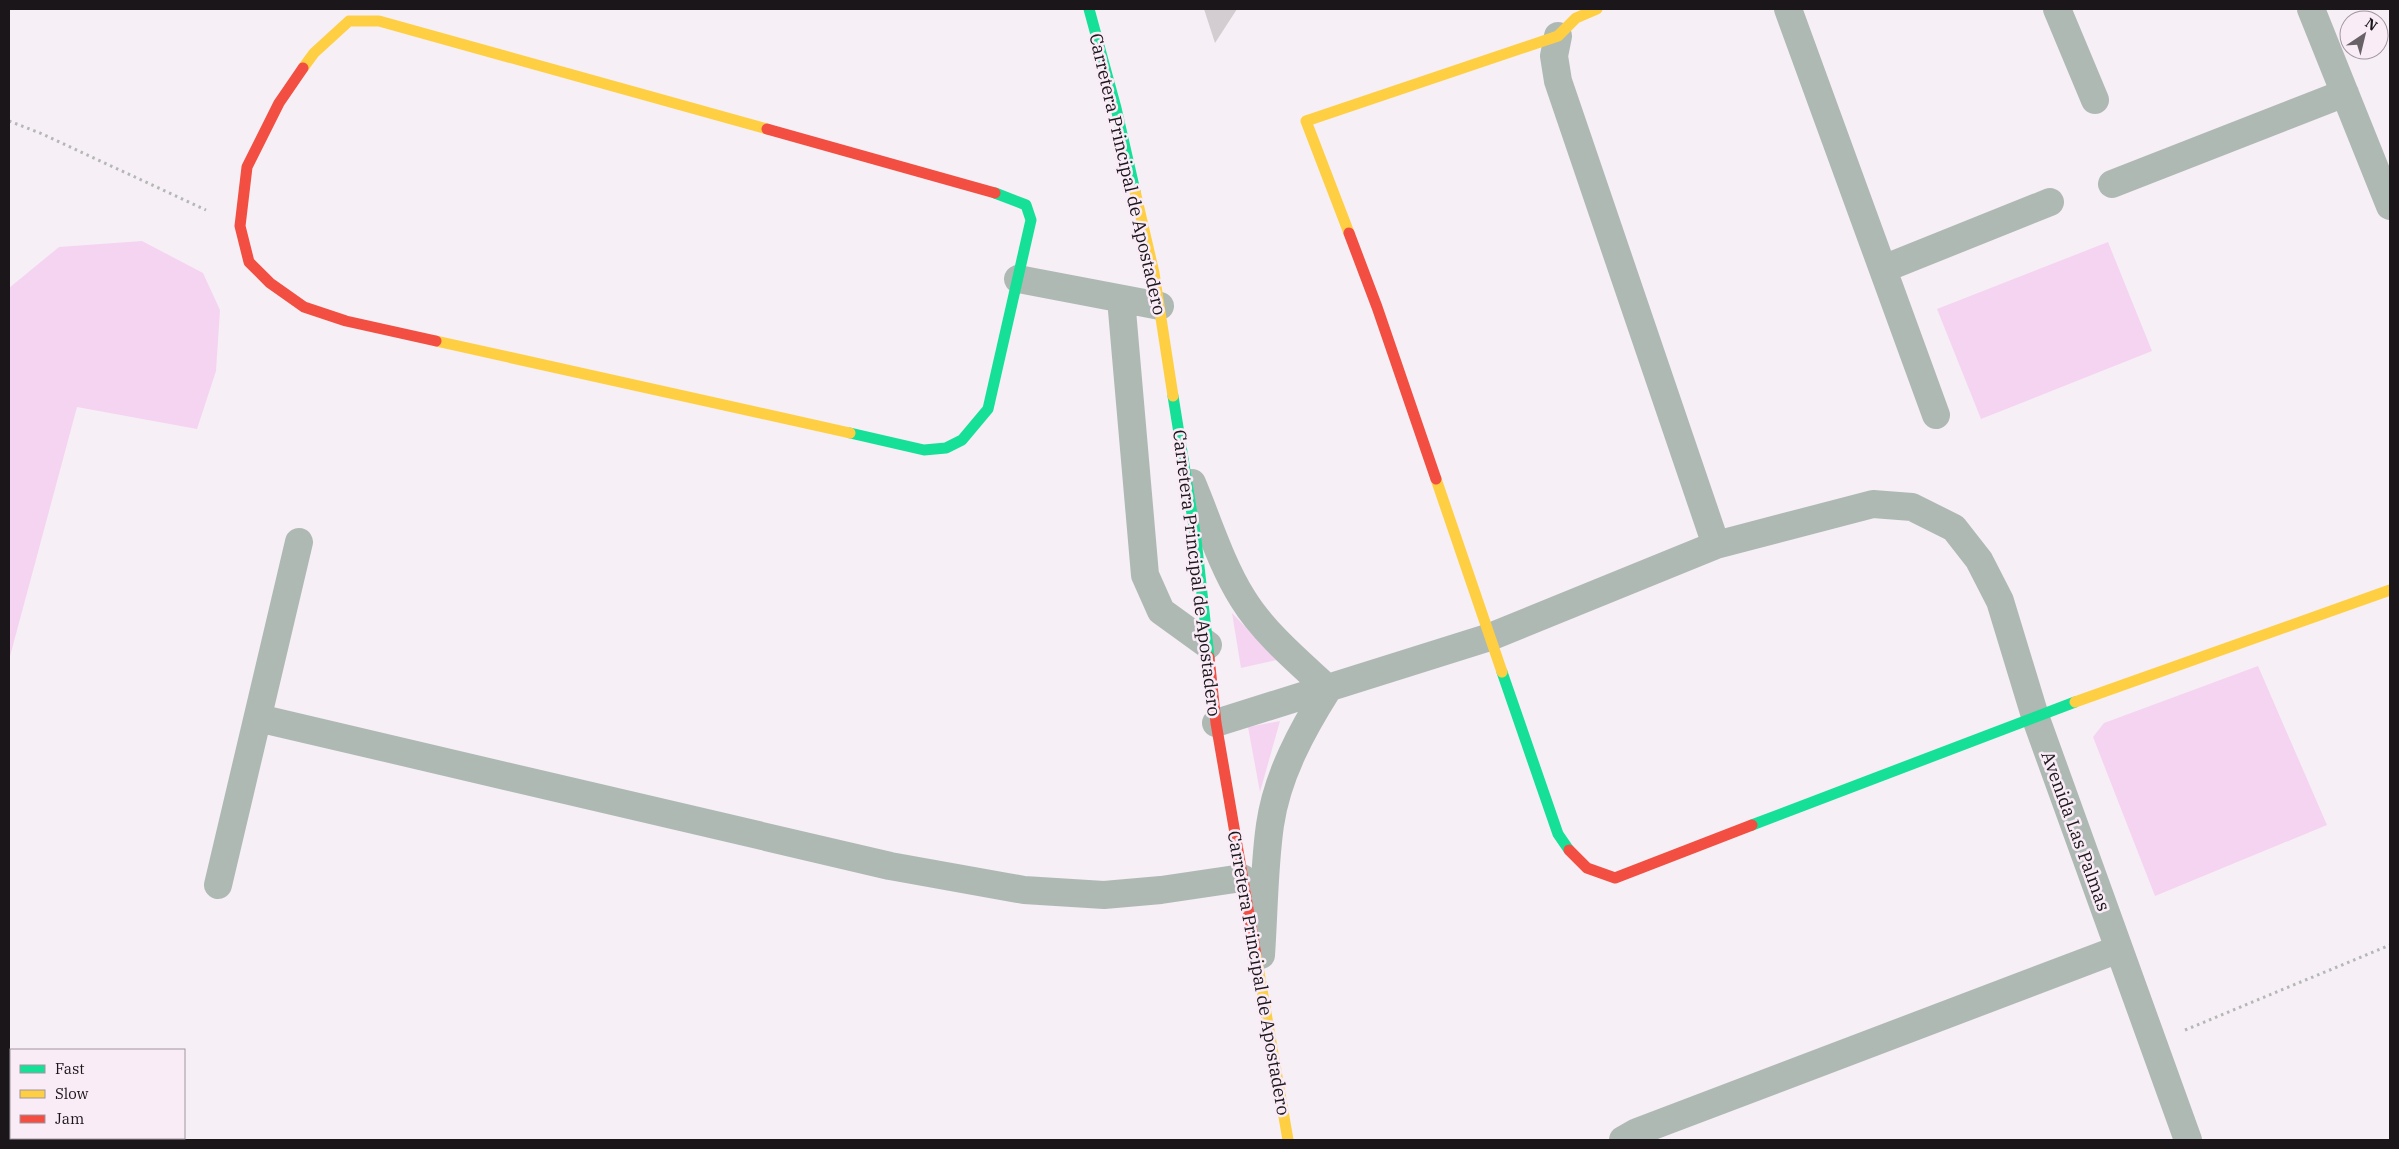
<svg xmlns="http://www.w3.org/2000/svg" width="2399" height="1149" viewBox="0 0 2399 1149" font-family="'IBM Plex Serif',serif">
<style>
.green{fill:#f5d4f1}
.building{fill:#d3cdd2}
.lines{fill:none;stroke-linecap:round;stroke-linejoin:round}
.path{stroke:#b3b7b5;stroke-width:3;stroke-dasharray:2.5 4;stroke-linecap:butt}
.street{stroke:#afb9b4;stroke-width:28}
.fast{stroke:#16e098;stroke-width:11}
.slow{stroke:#ffcf43;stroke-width:11}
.jam{stroke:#f24e42;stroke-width:11}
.labels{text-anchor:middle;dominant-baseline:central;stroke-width:5;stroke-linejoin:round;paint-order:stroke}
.street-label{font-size:18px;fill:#1b161a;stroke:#f9ecf7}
</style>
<rect width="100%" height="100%" fill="#f6eff5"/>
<path class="green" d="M142,241L203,273L220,310L216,371L197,429L77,407L9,660V288L59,247Z
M2108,242L2152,351L1981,419L1937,309Z
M1232,613L1277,660L1241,668Z
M2258,666L2327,825L2155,896L2093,737L2104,723Z
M1280,721L1260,792L1248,727Z"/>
<path class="building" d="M1204,9H1237L1215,43Z"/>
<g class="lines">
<path class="path" d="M9,121L40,133L206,210
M2185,1030L2390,945"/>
<path class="street" d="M1788,9L1936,415
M2057,9L2095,100
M2311,9L2390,206
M1558,36L1554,56L1558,81L1716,545
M2112,184L2345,93
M1883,269L2050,202
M1018,279L1160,306
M1121,299L1145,575L1161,611L1208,645
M1192,483C1208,521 1221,564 1243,599C1264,633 1299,662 1328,689C1302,730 1277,776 1270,825C1264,867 1264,912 1261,955
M258,718L890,866L1024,890L1104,895L1161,890L1242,878
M1216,723L1490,637L1716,545L1873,504L1912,507L1954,528L1979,560L2000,601L2035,716L2188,1140
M218,885L299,542
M25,1138L37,1140
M1623,1140L1637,1132L2119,949"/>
<path class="fast" d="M1089,9L1116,108L1135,191
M1173,396L1196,539L1209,657
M850,433L924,450L946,448L962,440L988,409L1031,220L1026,205L995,193
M1502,672L1558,834L1569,850
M1752,825L2075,702"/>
<path class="slow" d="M349,21H379L767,129
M303,68L314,53L349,21
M1135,191L1154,273L1173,396
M1349,233L1306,121L1558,36L1576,18L1597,9
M436,341L850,433
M1436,479L1502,672
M2075,702L2390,590
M1256,955L1288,1140"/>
<path class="jam" d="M303,68L279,103L247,167L240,226L249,262L270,283L304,307L346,321L436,341
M767,129L995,193
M1349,233L1377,307L1436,479
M1209,657L1216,723L1256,955
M1569,850L1587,868L1615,878L1752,825"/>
</g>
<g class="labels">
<g class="street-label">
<text transform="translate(1128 174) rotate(77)">Carretera Principal de Apostadero</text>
<text transform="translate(1197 573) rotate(83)">Carretera Principal de Apostadero</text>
<text transform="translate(2076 831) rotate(70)">Avenida Las Palmas</text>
<text transform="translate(1259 973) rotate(80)">Carretera Principal de Apostadero</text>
</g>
</g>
<rect width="2399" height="1149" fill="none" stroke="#1b161a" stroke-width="20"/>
<rect x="10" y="1049" width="175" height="90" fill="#f9ecf7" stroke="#a0969f"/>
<rect x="20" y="1065" width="25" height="8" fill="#16e098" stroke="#a0969f"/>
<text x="55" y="1074" font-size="15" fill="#1b161a">Fast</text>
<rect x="20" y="1090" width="25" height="8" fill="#ffcf43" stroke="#a0969f"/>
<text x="55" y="1099" font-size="15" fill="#1b161a">Slow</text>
<rect x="20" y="1115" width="25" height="8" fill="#f24e42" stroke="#a0969f"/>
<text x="55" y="1124" font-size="15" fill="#1b161a">Jam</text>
<g transform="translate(2364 35) rotate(35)"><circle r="24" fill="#f9ecf7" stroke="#a0969f"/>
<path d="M0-4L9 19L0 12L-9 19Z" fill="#686267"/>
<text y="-8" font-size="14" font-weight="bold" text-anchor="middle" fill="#1b161a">N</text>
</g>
</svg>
